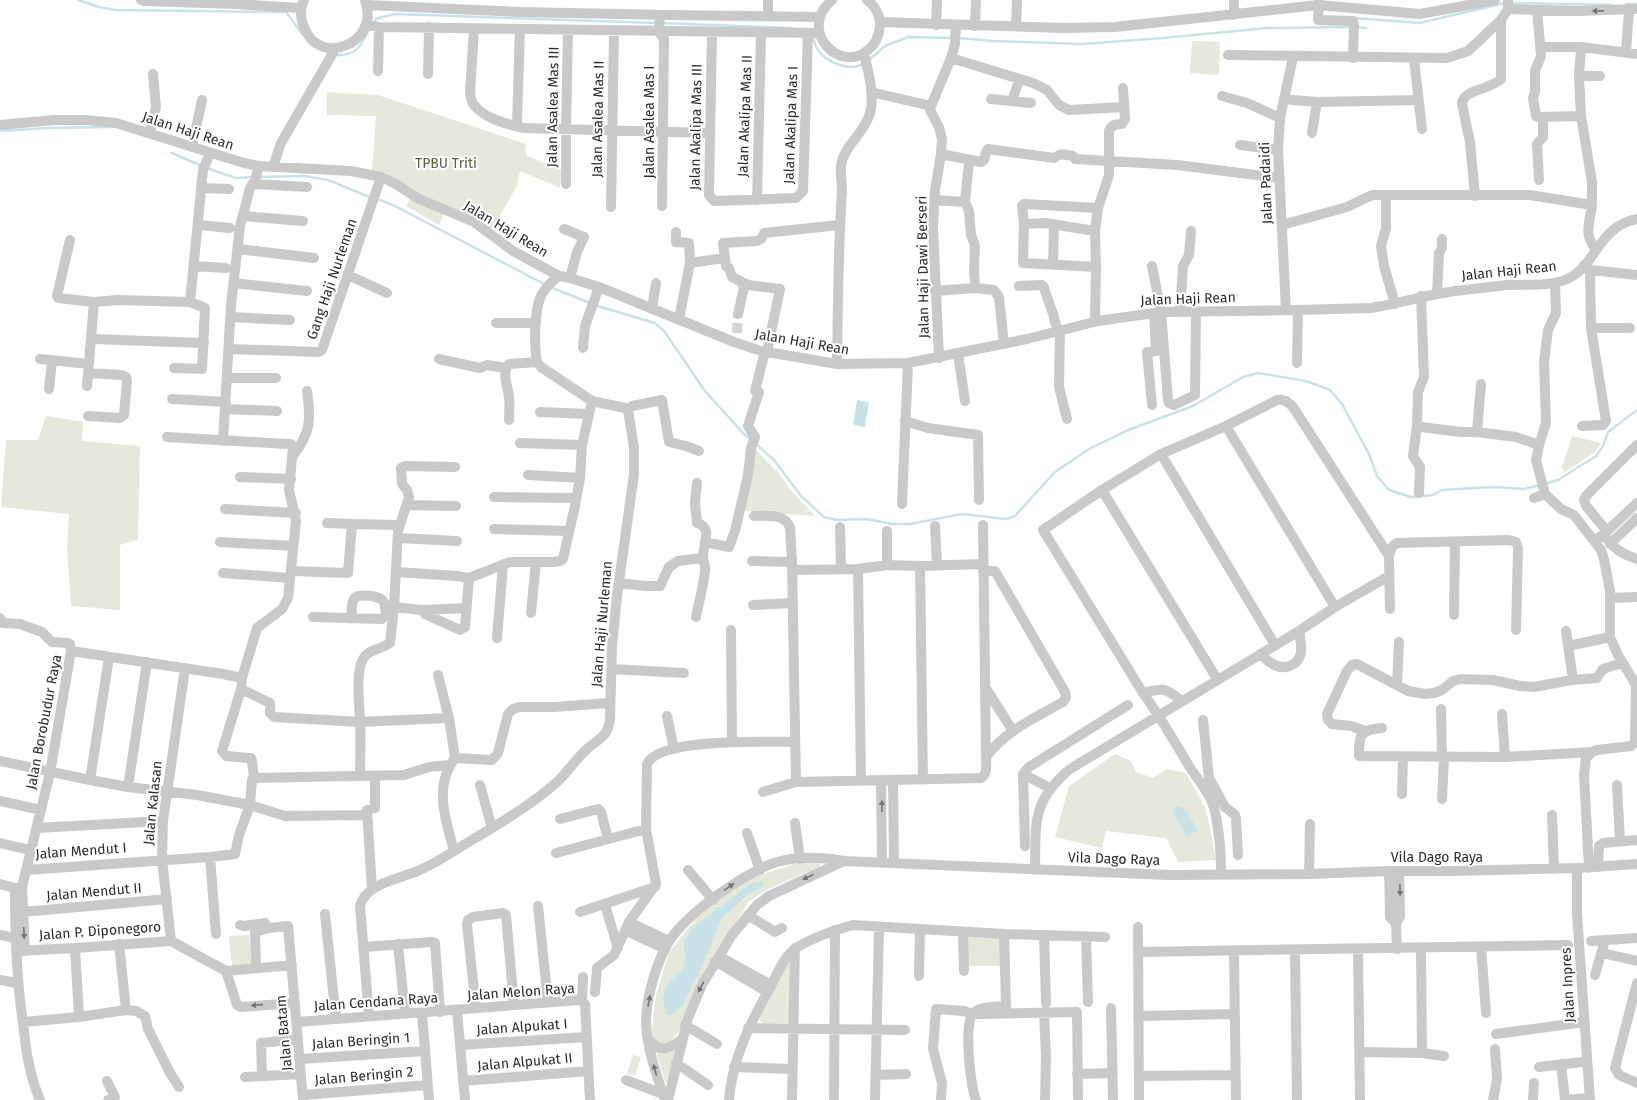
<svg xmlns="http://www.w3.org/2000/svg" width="1637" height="1100" viewBox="0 0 1637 1100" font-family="'Fira Sans',sans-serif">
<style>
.green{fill:#e5e9db}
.water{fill:#c8e2e8}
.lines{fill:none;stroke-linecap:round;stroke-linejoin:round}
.stream{stroke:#c8e2e8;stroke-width:2.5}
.minor-tunnel{stroke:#d5d5d5;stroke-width:10;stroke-dasharray:10 5;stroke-linecap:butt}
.minor{stroke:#c9c9c9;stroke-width:10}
.oneway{fill:#737373}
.labels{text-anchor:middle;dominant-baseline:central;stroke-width:4;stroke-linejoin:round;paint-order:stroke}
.street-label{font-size:14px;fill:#2c2c2c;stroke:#fff}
.park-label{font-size:14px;fill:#58643e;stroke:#fff}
</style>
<rect width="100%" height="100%" fill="#fff"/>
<path class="green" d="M1192,41L1220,42L1219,75L1190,73Z
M327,92L378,95L526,144L525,151L527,156L562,170L560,188L520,171L517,186L492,229L448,206L439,225L406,206L414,192L372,171L376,116L327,115Z
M46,416L83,422L82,441L140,446L138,539L120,545V610L71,606L67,549L69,514L1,507L6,440H38Z
M1572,436L1601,443L1595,452L1564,473L1562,467Z
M754,448L779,473L789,488L815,516L752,512L742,510Z
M1115,754L1131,761L1136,772L1153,778L1167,769L1186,773L1206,809L1216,860L1178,862L1166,838L1106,831L1102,848L1055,837L1069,786Z
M817,861L820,862V865L818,868C794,878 768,886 748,903L697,987L682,1027L671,1041L666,1044L658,1043L653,1039L652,1027L656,995L669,952L685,932L700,915L748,879L794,864Z
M968,934L1001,936V966H968Z
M249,935L251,965L232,967L229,936Z
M790,964L791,1023H763L760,1021V1014L785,966Z
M675,1048L669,1081L665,1082L656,1051Z
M633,1055L641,1057L635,1076L627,1074Z"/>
<path class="water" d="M857,400L869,402L865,427L853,425Z
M1177,806L1182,807L1184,810L1185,809L1198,830L1187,837L1174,815L1173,810Z
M763,881L764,884L762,888L749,893L721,919L703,964L683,1005L671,1015L666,1014L663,1000L666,987L669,982L683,969L685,962L684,941L692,928L750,884Z"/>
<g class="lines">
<path class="stream" d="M78,0L99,7L115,10L286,12L303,35
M1510,3L1611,5
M1626,4H1637
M1354,18L1419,23L1505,3
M661,23L792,28
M373,24L376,19L394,14L656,23
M1357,27L1366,28
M812,35C814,39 815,46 818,50C826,62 849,72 863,64
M958,38L992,41L1082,44L1163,38L1267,28L1352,27
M335,55C357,56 360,47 369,30
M869,60L885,46L908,37L953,38
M0,131L48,128L111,127
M172,153L202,166
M207,168L236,178L254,177
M259,177L305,176L328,180L372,198
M377,199L393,205L546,285
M550,287L590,303
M594,305L655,323L664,331L705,391L742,432L751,440
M756,444L774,460L801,496L824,517L837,520L866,519L892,524H910L962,514L1006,519L1015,516L1055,472L1089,449L1128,430L1193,406L1243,377L1258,373L1306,381L1330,390L1342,404L1369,454L1377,476L1389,490L1411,497L1433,495L1442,490L1491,487L1524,489L1540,485
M1545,484L1558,480L1596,456L1603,446L1608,432L1637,410"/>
<path class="minor-tunnel" d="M737,333L738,314"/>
<path class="minor" d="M141,0L144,1L235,4L301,8
M304,0C300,9 300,18 304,27C319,68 381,44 365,0
M832,0C797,29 839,75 868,50C876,44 879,36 880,26C881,17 875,5 867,0
M1234,0V15
M1319,0L1318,20L1353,21L1354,25L1353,58
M367,5L520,12L669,15L820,17
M1508,9L1577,11L1637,9
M1537,10L1541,56L1535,71V92L1533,98L1536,116L1538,117L1581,116
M660,15L659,32L664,39L662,206
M768,16V0
M880,22L1064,28L1115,27L1318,5L1420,14L1495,0
M367,25L379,27L819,33
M936,25L937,0
M975,26L976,0
M1016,26L1017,0
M474,29L470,93C471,97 471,102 474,105C484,118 504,123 519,127
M520,29L517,123L519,127L523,128L709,133
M712,32L709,195L714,201L796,198L803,191L808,34
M1541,47H1581L1637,54
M1626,52L1629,10
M1228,55L1447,58L1468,51L1484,36L1501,20L1508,9V0
M951,58L1033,83L1047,90L1059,105L1069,110L1124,107
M1414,59L1422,129
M378,71L379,27
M428,74L429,27
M1579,76L1581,47
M871,92L931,106
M1222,96L1247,103L1280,118
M1284,98L1292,100L1317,102L1418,100
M991,99L1031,103
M1012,101L1019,80
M0,125L54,120H86L116,123L244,163L259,166L351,171L381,177L396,184L417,198L474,222L513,251L559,276L570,278L599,287L734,342L761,351L837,364L908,363L1027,339L1098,321L1161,312L1298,310L1371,308C1400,303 1427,295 1455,291C1472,289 1489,287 1507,285C1526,284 1548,287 1567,279C1597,266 1597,227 1637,219
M150,133L156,107L153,74
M1312,133L1317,102
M1240,145L1278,150
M192,147L202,100
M941,154L981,162L984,160L986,152L988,149L1054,158L1061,154L1073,156L1075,159L1177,165L1280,178
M273,167L281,143L330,58L335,48
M1539,180L1537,144L1543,137V117
M252,184L307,187
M566,184V129L568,30
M201,188L229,189
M1386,195V228L1381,246L1384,266L1395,304
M1475,196L1470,142L1462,104C1463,89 1490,90 1501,79V20
M757,200L761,33
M935,200L965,202L969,211L971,235L975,245L974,270L975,288
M965,202L969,161
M1592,205V182L1581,116L1579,76H1600
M611,207L614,31
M243,216L303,221
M1024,224L1045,223L1095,231
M199,225L230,228
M1282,225L1347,207L1372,195H1530L1592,205C1590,222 1583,235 1596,249
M564,229L584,237L577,252L570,278
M676,232V242L689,243L690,263L679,319
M70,240L57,296L58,298L94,302L117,300L190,302L205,308L202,369L174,368
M238,249L314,258
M690,263L724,258
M1053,264L1054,225
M194,266L226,268
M1152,266L1161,312L1168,400L1169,403L1174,405L1195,395L1196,312
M1096,267L1023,263L1024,224L1022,206L1024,204L1098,208
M1590,270L1637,275
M348,275L387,293
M559,276C552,281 546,287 542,294C534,308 534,346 537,362L541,367L592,401L625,408L628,410
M234,283L307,291
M1555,283L1556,313L1548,330L1544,362L1546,423L1539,445L1536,460L1545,494L1561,509L1574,515L1577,519L1601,550L1604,559L1610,591V637L1618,655L1636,685L1635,742L1631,746L1597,750L1592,752L1586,758L1584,775L1589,868
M1019,286L1042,285L1044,287C1046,295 1049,303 1052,311C1056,320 1053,324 1060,331L1059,387L1067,419
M935,291L975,288L994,290L999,297L1004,344
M1437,294L1439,253L1442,248V239
M1421,296L1424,377L1418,392L1417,425L1421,427L1461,432H1477L1516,437L1539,445
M190,302L203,170L210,153
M652,309L656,283
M1286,310L1278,150L1280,118L1293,57
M1180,312L1183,266L1189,255L1191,231
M738,314L744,287L742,283
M231,317L290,320
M1095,322L1096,267L1095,231L1098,208L1109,175V131C1112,125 1115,124 1122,124L1125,119L1123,88
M496,323H536
M1591,328H1630
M92,339L204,343
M583,348L585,326L599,287
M229,349L318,352L322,350L381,177
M767,352L780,289L748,285L732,277L729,268L726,266L723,243L757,241L762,238L764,233L839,225
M958,354L965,401
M939,358L933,227L935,190L941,154L942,139L939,127L930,110L931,106L951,58L955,44L956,25
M40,359L89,364
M439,359L480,368L487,365L506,368
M1297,363L1298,310
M837,364C838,306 838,248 842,191C842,183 840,174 841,166C843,147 863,134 869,116C876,98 868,71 864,53
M227,378H276
M87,386L94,302
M49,389L52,361
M172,399L226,402
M1152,405L1147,352L1156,351L1154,313
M226,409L277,411
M628,410L632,406L662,400L669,442L686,446L699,451
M540,412L588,414
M88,416L120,418L124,415L127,381L126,377L122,375L88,373
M509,420C509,413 510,405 509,397C508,387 501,372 509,364L537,362
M905,421L928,428L978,435L979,500
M1417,425L1413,456L1420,467L1419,493
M1226,426L1335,607
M1582,426L1603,425L1606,421L1591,328L1590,270L1584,265
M1477,432L1481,384
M223,441L231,305L240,226L250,188L255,181L259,166
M520,443L582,445
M1161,454L1275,645
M293,456C311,432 311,420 307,391
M455,467L405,466L401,468L402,484L407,490L409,497L398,531L394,607L422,610L466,608
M528,475L580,478
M240,477L291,479
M1102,490L1217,679
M494,497L576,498
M1534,498L1545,494
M902,504L908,363
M407,505L456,506
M225,509L296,513
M754,516C767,516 784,513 790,527L792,562L796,782
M327,523L352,524
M935,526L937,565
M840,527L841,569
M494,529L569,531
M887,531V565
M1607,531L1586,506L1584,500L1586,496L1637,445
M1604,534L1637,503
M398,538L457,541
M1594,541L1604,534C1612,548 1622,554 1637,559
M220,542L293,546
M705,542L729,547L735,531L748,475L751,448L755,437L748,426L759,392L755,391L765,351
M1610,544L1637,518
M752,561L792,562
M920,566L923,780
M858,569L861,781
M792,570L858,569L887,565L920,566L983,564
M291,571L348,573L352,524L399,525
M983,571H995L1065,692L1066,697L1063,702C1036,717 1005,731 986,757
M396,572L457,576L469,578L510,562H553L560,561L563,559L575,506L580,478L582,445L592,401
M223,573L290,578
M619,583L646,586H660L669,567L678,561L702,558
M1610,598L1637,597
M753,605L793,603
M1390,609L1389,556L1392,547L1397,543L1509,540L1516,542L1518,548L1516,630
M422,610L425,614L460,630L465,627L469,578
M531,613L536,562
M1454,615L1455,543
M313,617L382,619L386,614L385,607H394L390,643C382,649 373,648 365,656C354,669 360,706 360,723C361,740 360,758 360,775
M696,617C698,606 706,576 705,567C705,564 703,561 703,558C702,546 714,527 697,523L695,503L697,483
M0,618L3,623L20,624L42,632L52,642L68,643L70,644L71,651L50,773L22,887L25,951
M352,619C352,613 350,601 356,597C361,594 376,596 381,599C384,601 385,604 385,607
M731,630L732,742
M1566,631L1572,673
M497,638L503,565
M1568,646L1610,637
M71,651L223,674L242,678
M1260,654C1264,657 1268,662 1273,664C1282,670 1296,667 1300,656C1303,649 1300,639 1299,631
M611,669L684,673
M438,675L449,718L455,758C433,786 446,821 454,851
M1397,685L1399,642
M985,687L1013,731
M241,689L270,703V713L274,717L360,722L449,718
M1143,693C1162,688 1166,687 1181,701
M1441,709L1442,758
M1502,714L1505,757
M667,716L674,749
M1203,720L1209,778L1225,807L1235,815L1236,818L1238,855
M1382,728C1360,730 1359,734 1359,756L1505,757L1592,752
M1365,731L1351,726L1332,724L1328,720L1327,714L1347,671L1352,665L1357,664L1408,691L1425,694L1434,693L1442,690L1453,681L1461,679L1493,680L1520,686L1534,687L1572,680L1597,678L1603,669L1622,663
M455,758L492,760L498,753L508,714L513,709L519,707H554L609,703
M0,761L90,780L128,787L197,795L250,805L285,816L367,815
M1023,774L1050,788
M254,778L404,775L429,767L450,765
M90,780L109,657
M881,780L882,863
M893,780L894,863
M480,785L492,828
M1617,785L1620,841
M128,787L147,662
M763,792L796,782L981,778C988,774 986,765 986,757L983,525
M1402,794L1403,757
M1442,799L1444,758
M0,801L41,810
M1552,815L1554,869
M560,819L598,809L601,812L608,839
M795,823L800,859
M37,828L163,821
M747,833L760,870
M0,843L30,850
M1025,846L1023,774L1029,767L1128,705
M556,853L646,829
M210,857L216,934
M1598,867L1599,846L1603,843L1637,840
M1577,868V914L1590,1100
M26,870L210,857L235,854L239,835L250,805L252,780L254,778L252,761L251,758H248L226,756L222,751L223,748L241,689L242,678L257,628L282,609L288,598L296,521L289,490L293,447L291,444H287L167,437
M688,870L713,900
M1035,870C1036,823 1031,802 1070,769L1299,631L1335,607L1389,576
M1389,871L1390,917L1396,923L1400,917L1399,871
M1309,874L1310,824
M1221,875C1221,851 1220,828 1213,805C1208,790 1197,779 1189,766C1174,741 1160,716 1143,693L1043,530L1102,490L1161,454L1226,426L1277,400C1284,399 1287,401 1293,407L1389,556
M0,884L15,888H20
M15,888C15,934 16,977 23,1023C26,1051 29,1074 40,1100
M372,889L367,810L375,808V776
M605,905L618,948
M538,906L548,1002
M23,912L167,899
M580,912L655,887
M325,914L336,1019
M748,915L775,932L782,928
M629,922L669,941
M1396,923L1397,949
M240,925L244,926L265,923
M288,926L303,1100
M1138,927L1139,1100
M625,930L665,949
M963,932L964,971
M0,935L15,938
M1044,935L1046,1003
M1086,937L1088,1002
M171,941L162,859L163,821L185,668
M1591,941L1637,938
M119,944L126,1010
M398,944L405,1014
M1481,946L1486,1013
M364,947L432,942L435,943L440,1012
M75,948L79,1017
M1421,948L1422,1053
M1358,949L1360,1100
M1295,950L1297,1100
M16,951L75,948L171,941L226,971L292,965
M1234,951L1236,1100
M1138,952L1568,945
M1602,953L1637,961
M722,958L771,985
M715,961L767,992
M256,968L255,932L269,928L288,926
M226,971L237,1005L241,1007L295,1003
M1595,975L1605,940
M919,976L920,929
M0,980L17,983
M1637,983L1615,1068L1619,1075L1637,1083
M595,992L597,968L614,955L629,922L656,884L646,829L647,764C659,737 768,742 795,742
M582,1001L583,977
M476,1008L467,925L468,920L473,917L503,913L506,915L514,1005
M1111,1008L1113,1100
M457,1011L465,1100
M1044,1012L1046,1055L1045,1100
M422,1013L429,1100
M369,1016L360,906C366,882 402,879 422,869C438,862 452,852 467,843C497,825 530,806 557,782C567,773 575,760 585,751C597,739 608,738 610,719L612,646L617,596L634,474V448L628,410
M1138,1016L1234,1014
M23,1022L79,1017L126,1010L136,1011L145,1016L148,1029L169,1071L179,1087
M297,1022L580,1000L585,1004L590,1100
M685,1025L717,1044
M748,1028L905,1030
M1496,1034L1584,1022
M648,1039C660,1053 667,1050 681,1040
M460,1045L586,1037
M1360,1052L1422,1053L1444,1056
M300,1059L425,1051
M676,1063L708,1085
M1561,1064L1565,1100L1590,1098
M734,1067L792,1069
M1539,1067L1583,1062
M1077,1074L1113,1073
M876,1075L906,1074
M262,1076L261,1043L298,1039
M1139,1076L1235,1075
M245,1077L301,1074
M626,1080L663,1094
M107,1081L115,1097L108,1100
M463,1081L588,1071
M303,1095L427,1085
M665,1100C657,1076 647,1049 646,1023C646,998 657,958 672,937C691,911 747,871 777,862C799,856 822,857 844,861
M668,1100L688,1018L702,985L732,935L757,905L769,896L844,861L1169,875L1309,874L1389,871H1452L1577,868L1637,864
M729,1100C732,1059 751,1021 771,986C777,974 785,955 796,948C812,938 835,930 853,925L1004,934L1105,937
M792,1100L795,948
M834,1100L835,930
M875,1100L879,927
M941,1100L942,1083L933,1049L936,1009L964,1011L972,1014H981L1077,1012L1078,1100
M976,1100C971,1087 963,1024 973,1014C979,1006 996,1007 1006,1006L1004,934
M1493,1100L1497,1079L1495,1049
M1533,1100L1534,1083"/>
</g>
<defs><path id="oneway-solid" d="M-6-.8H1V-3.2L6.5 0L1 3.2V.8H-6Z"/></defs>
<g class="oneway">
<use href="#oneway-solid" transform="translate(1598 11) rotate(179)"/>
<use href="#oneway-solid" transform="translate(882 806) rotate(-91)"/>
<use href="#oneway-solid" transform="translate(808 877) rotate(156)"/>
<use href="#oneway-solid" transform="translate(729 887) rotate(-34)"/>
<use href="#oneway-solid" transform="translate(1400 890) rotate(89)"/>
<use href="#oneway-solid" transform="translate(24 933) rotate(88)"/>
<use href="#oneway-solid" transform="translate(701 987) rotate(117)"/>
<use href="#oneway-solid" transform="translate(649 1001) rotate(-79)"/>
<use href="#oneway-solid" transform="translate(257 1005) rotate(176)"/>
<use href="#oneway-solid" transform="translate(655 1070) rotate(-105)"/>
</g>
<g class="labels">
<g class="street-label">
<text transform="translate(553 107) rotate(-89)">Jalan Asalea Mas III</text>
<text transform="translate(745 116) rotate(-88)">Jalan Akalipa Mas II</text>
<text transform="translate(598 119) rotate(-89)">Jalan Asalea Mas II</text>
<text transform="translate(649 122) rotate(-90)">Jalan Asalea Mas I</text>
<text transform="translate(791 125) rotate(-88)">Jalan Akalipa Mas I</text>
<text transform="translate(696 127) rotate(-89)">Jalan Akalipa Mas III</text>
<text transform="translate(188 131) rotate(18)">Jalan Haji Rean</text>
<text transform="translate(1266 183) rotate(-92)">Jalan Padaidi</text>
<text transform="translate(506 229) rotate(31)">Jalan Haji Rean</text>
<text transform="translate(923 267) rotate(-91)">Jalan Haji Dawi Berseri</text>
<text transform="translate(1509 271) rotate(-6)">Jalan Haji Rean</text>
<text transform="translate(332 279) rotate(-71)">Gang Haji Nurleman</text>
<text transform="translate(1188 299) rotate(-2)">Jalan Haji Rean</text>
<text transform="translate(802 342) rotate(10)">Jalan Haji Rean</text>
<text transform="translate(602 624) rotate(-85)">Jalan Haji Nurleman</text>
<text transform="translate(44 722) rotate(-79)">Jalan Borobudur Raya</text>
<text transform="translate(153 803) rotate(-84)">Jalan Kalasan</text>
<text transform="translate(81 851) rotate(-4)">Jalan Mendut I</text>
<text x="1437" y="857">Vila Dago Raya</text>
<text transform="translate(1114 859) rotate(2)">Vila Dago Raya</text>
<text transform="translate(94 892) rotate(-5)">Jalan Mendut II</text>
<text transform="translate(100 931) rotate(-4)">Jalan P. Diponegoro</text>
<text transform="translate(1568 985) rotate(-93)">Jalan Inpres</text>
<text transform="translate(521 992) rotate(-4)">Jalan Melon Raya</text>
<text transform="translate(376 1002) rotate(-4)">Jalan Cendana Raya</text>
<text transform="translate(522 1027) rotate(-4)">Jalan Alpukat I</text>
<text transform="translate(284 1033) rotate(-95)">Jalan Batam</text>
<text transform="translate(361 1041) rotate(-4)">Jalan Beringin 1</text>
<text transform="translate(525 1062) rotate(-5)">Jalan Alpukat II</text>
<text transform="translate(364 1076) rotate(-5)">Jalan Beringin 2</text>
</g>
<g class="park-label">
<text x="446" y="163">TPBU Triti</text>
</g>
</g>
</svg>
